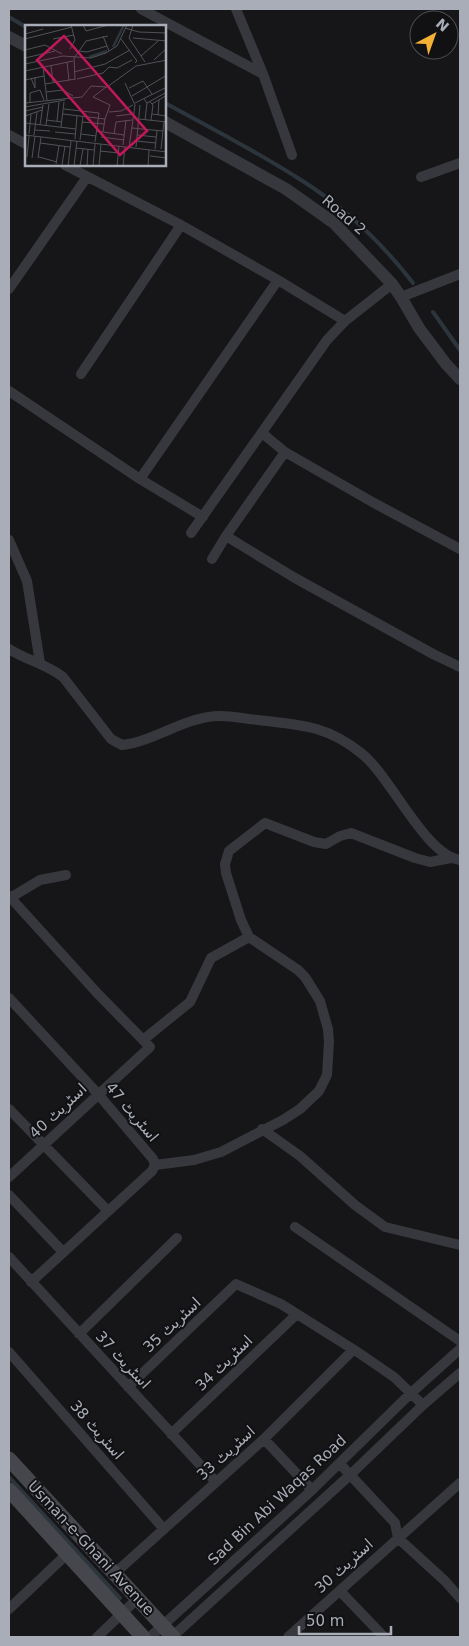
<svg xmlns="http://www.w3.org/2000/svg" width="469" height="1646" viewBox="0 0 469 1646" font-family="'DejaVu Sans',Cairo,sans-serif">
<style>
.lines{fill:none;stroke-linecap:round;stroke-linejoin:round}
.stream{stroke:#2c353c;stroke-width:4}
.minor{stroke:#37383d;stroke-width:10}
.tertiary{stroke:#37383d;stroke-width:12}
.secondary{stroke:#45474d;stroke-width:15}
.labels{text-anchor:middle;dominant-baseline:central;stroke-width:4;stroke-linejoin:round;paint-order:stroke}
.street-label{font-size:15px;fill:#a8adb8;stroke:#111113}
.inset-river{fill:none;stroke:#2c353c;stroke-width:2.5}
.inset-road{fill:none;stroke:#505258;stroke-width:1}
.view{fill:#c2185b;fill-opacity:0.15;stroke:#c2185b;stroke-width:2.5}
.inset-edge{fill:none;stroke:#a8adb8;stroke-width:2.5}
</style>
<rect width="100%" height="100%" fill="#161618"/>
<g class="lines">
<path class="stream" d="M9,17L26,27
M165,103C211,128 258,152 301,180C344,207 382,243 413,283
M433,312L460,350
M9,1477L120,1598"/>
<path class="minor" d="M141,9L263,74
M236,9L263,74L292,155
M9,135L26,144
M65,165L181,225L278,280L345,321
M421,177L460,163
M9,289L87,177
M401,297L460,274
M81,374L181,225
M9,391L140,479L203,517
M262,433L285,452L374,503L460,549
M140,479L278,280
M191,533L327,340L345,321L392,284
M226,536L295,578L433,654L460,667
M9,540L27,581L40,663
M212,559L226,536L285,452
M9,649C26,660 46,664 63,677L111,739L122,745C156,741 186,716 220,716C233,716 246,719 258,720C300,725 326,725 361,753C391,776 424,854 460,860
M9,896L98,994L150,1047L9,1177
M10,898L40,880L66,875
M9,998L98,1094L153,1159L155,1165L152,1171L31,1282
M143,1040L190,1002L211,958L249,937
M9,1109L108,1211
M262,1129L300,1156L355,1205L385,1227L460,1245
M155,1165L194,1160L221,1152L283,1120L300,1109L319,1091L327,1075L329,1042L328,1029L320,1001L305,977L298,970L249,937L241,920L226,873L225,864L229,851L265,823L314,842L326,844L340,836L351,833L415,858L430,862L451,858
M9,1195L63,1252
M295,1227L460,1341
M9,1257L216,1482
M79,1334L177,1238
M9,1352L163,1528
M128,1387L236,1284L281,1304L359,1353L394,1377L423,1405
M171,1434L297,1314
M264,1439L312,1490
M340,1464L395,1523L398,1538L445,1581L460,1598
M114,1574L264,1439L353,1350
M340,1591L384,1637
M9,1609L67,1554
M97,1637L137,1599
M150,1637L312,1490L410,1394L460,1349
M172,1637L350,1475L423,1405L460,1373
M288,1637L460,1483"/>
<path class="tertiary" d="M9,37L26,46
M165,122L286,189L334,223L392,284L401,297L419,328L446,364L460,379"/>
<path class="secondary" d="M9,1459L173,1637
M9,1490L143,1637"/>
</g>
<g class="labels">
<g class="street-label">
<text transform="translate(344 215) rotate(41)">Road 2</text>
<text transform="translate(58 1111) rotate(-43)">اسٹریٹ 40</text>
<text transform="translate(132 1112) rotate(50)">اسٹریٹ 47</text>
<text transform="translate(172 1325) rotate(-43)">اسٹریٹ 35</text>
<text transform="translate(123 1360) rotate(47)">اسٹریٹ 37</text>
<text transform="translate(224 1363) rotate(-44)">اسٹریٹ 34</text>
<text transform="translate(97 1430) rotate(49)">اسٹریٹ 38</text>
<text transform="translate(226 1453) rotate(-42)">اسٹریٹ 33</text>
<text transform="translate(277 1500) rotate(-43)">Sad Bin Abi Waqas Road</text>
<text transform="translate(91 1548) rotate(47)">Usman-e-Ghani Avenue</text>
<text transform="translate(344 1566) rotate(-42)">اسٹریٹ 30</text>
</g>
</g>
<g transform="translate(25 25)">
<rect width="141" height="141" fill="#161618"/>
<path class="inset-river" d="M88,22L99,0M64,32L82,26"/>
<path class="inset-road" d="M58,0L61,6L83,0M108,0L104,13L120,37M100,3L114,7L142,8M0,9L18,4M78,11L84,26M108,13L142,16M0,14L47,2M28,14L49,10M96,14L112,36L110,38M45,24L50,15L46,0M0,25L20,20L37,29M54,26L62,27L82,21M49,31L50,55M116,31L133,16M50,32L61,16L83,11M0,33L30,26M129,35L142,23M42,37L44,55M0,39L38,31L66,33L81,28L92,21L102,0M26,41L28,57M18,42L22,75M0,46L48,36M49,47L80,39L105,25M6,53L10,63V52M52,54L78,48L84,42L92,43L107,35M0,55L19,51M100,58L110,80L104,123M20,59L50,54M104,63L118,56L127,69M21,67L38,65L48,71M107,71L142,50M119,74L122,78L120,95M5,77V68L15,65L19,75M125,77L128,80L126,95M0,78L57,72L66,61L82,62L111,41L142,35M110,78L142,62M122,78L142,67M127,79L142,70M0,82L40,75M39,84L74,88L70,117M0,86L18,82M84,87L96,86L108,80M38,89L80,94L78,107M127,89L142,91M133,90L134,75M0,91L17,85M91,91L107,89M80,94L85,80L68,72L81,62M114,94L142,97M21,95L37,97M32,96L34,77M57,97L79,99M0,98L51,104M15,100L18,80M21,100L24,79M36,102L39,77M107,103L138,106M10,105L25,106M71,106L99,110M30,107L50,109M4,109L6,89M56,109L71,111M89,109L91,97L107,95M0,110L142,127M9,110L12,87M112,110L131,112M76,112L99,115M50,114L52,91M55,115L58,91M111,116L131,118M15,118L45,122M98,120L101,95M111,122L115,80M51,123L69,125M130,124L132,106M136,124L139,97M75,126L94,128M125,131L142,133M2,132L4,111M14,132L32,137M7,133L10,111M13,133L16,112M31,139L34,121M37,140L40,121M43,141L46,116M49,141L52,116M55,141L58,124M62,141L63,124M68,141L70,119M74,141L76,119M92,141L94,121M98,141L100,122M123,141L124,125"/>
<path class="view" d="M39,11L122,106L95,130L12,35Z"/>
<rect width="141" height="141" class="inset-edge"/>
</g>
<rect width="469" height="1646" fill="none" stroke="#a8adb8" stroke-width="20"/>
<g transform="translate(434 35) rotate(41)"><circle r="24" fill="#111113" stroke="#4d4f55"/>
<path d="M0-4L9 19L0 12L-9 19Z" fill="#f2b134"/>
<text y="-8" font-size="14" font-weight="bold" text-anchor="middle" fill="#a8adb8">N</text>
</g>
<path d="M299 1626v8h92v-8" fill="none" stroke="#a8adb8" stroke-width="2.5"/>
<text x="306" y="1626" font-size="15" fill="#a8adb8" stroke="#111113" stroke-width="4" paint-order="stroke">50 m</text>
</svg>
